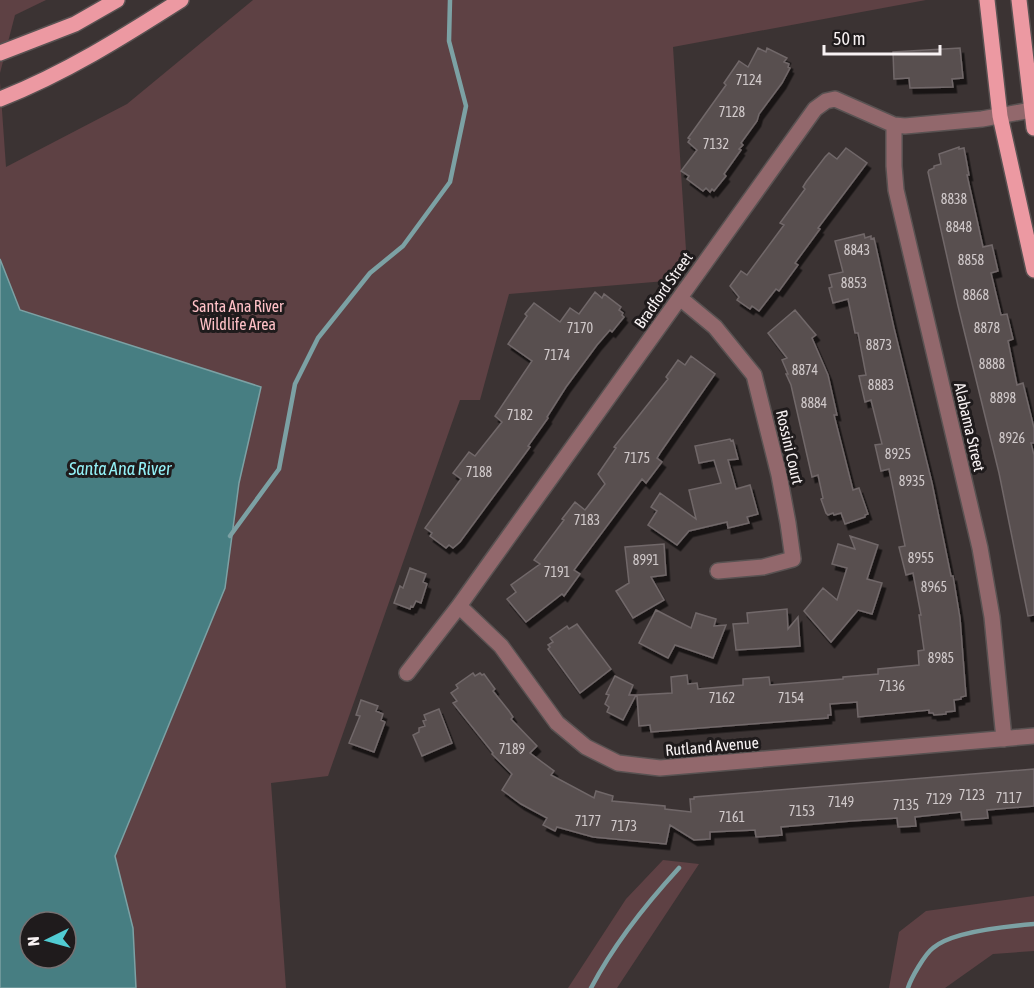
<svg xmlns="http://www.w3.org/2000/svg" width="1034" height="988" viewBox="0 0 1034 988" font-family="'Asap Condensed',sans-serif">
<style>
.green{fill:#5e4144;fill-rule:evenodd}
.water{fill:#477e82;stroke:#7ca1a4;stroke-width:1.5;fill-rule:evenodd}
.lines{fill:none;stroke-linecap:round;stroke-linejoin:round}
.stream{stroke:#7ca1a4;stroke-width:4.5}
.building{fill:#584f50;stroke:#716869;stroke-width:1.5;filter:url(#shadow)}
.minor-casing{stroke:#595252;stroke-width:18}
.major-casing{stroke:#595252;stroke-width:18}
.minor{stroke:#92686c;stroke-width:15}
.major{stroke:#ec99a2;stroke-width:15}
.labels{text-anchor:middle;dominant-baseline:central;stroke-width:6;stroke-linejoin:round;paint-order:stroke}
.number-label{font-size:14px;fill:#d0c9ca}
.street-label{font-size:16px;fill:#f8f2f3;stroke:#1f1b1c}
.park-label{font-size:16px;fill:#ffc1c7;stroke:#1f1b1c}
.water-label{font-size:18px;font-style:italic;fill:#94f1f7;stroke:#1f1b1c}
</style>
<defs>
<filter id="shadow"><feDropShadow dx="3.5" dy="5.5" stdDeviation="0" flood-color="#0009"/></filter>
</defs>
<rect width="100%" height="100%" fill="#3b3333"/>
<path class="green" d="M0,0H46L15,15L0,73Z
M253,0H926L673,47L686,250L666,281L509,294L480,400H460L328,776L271,783L286,988H0V82L6,167L127,104ZM30,922H66V958H30Z
M663,860L699,864L617,988H568L626,899Z
M1034,896V951L993,954L945,988H889L899,932L926,911Z"/>
<path class="water" d="M0,259L20,310L261,387L239,483L225,588L115,856L133,928L136,988H0ZM30,922H66V958H30Z"/>
<g class="lines">
<path class="stream" d="M230,536L279,469L295,384L318,338L370,273L403,246L450,182L466,106L449,41L450,0
M591,988C614,944 645,905 679,868
M908,988C911,978 925,954 933,948C952,931 1009,926 1034,924"/>
</g>
<path class="building" d="M758,48L766,52L767,48L787,58L784,62L789,64L788,67L790,68L782,83L759,114L757,121L741,143L743,145L739,149L741,150L724,174L726,176L714,191L712,189L710,192L706,188L703,191L687,179L689,176L681,171L697,150L688,142L690,139L688,138L726,85L724,83L739,61L748,67Z
M960,48L963,78L952,79L953,87L910,88L909,78L894,79L893,52Z
M959,147V149L964,148L969,175H967L983,247L992,245L998,271L991,273L1001,315L1007,314L1013,339L1008,341L1017,385L1023,383L1034,428V443H1031L1034,455V615L1028,616L999,473L958,306L928,172L929,170L934,168V166L941,164L939,154Z
M846,148L867,163L818,228L820,229L795,263L798,265L779,291L776,289L759,311L752,306L750,309L737,300L739,297L730,286L741,271L747,275L784,225L780,223L805,189L803,187L806,182L825,157L829,153L837,159Z
M864,234L865,238L871,236V239L874,238L894,328L932,483L951,576H953L960,618L966,696L961,697V699L954,700L955,711L946,712V714L934,715L933,713H929V710L858,717L857,702L830,704L831,715H828V718L651,732L650,725L639,726L637,695L672,693L671,677L687,675L688,684L697,683L698,689L743,685V679L769,677L770,685L843,679V677L878,674V669L919,665L918,651L924,650L919,615H921L913,573L906,575L899,547L905,546L889,469L881,471L875,445L882,444L871,400L865,402L859,376L866,375L858,333H855L848,299L833,303L829,288L832,287L829,275L843,272L835,241Z
M595,292L602,298L604,294L621,307L619,310L623,313L622,315L624,317L612,332L610,330L597,345L566,387L547,417L548,418L528,446L530,447L460,542L453,548L449,545L446,548L430,536L432,533L425,528L461,479L453,473L469,452L475,456L502,422L495,416L532,361L508,344L527,316L525,314L534,303L560,322L570,308L579,314Z
M795,310L816,335L812,338L828,375L837,415H834L853,490L859,488L868,514L865,515V517L845,524L841,513L834,515L833,513L828,515L826,513L821,499L823,498L818,475L812,477L791,385L786,374H788L782,360L787,358L768,333Z
M691,356L715,374L660,453L657,458L662,462L646,483L642,479L574,570L580,574L564,596L562,594L526,622L507,599L516,592L511,585L540,564L534,560L564,520L562,519L575,502L585,510L605,484L598,474L616,448L614,447L668,379L666,377L678,360L685,365Z
M730,439L731,441L733,440L738,459L728,460L736,489L750,485L758,514L747,517L749,523L728,528L727,522L689,531L677,545L648,525L657,511L651,507L660,493L696,519L689,490L721,483L714,460L699,463L695,446Z
M850,536L878,545L867,579L882,583L872,614L858,610L831,642L804,611L823,588L837,600L847,568L832,564L838,544L855,549Z
M664,544L666,575L651,577L664,600L633,618L616,591L629,583L625,547Z
M410,568L426,574L423,582L427,584L421,603L416,601L413,607L411,606L410,609L394,603L400,586L403,588Z
M787,609L788,629L798,617L800,646L736,650L733,624L748,623L747,613Z
M656,610L691,628L696,613L716,619L714,626L726,625L713,658L675,645L668,658L639,643Z
M577,624L611,669L580,693L548,649L550,647L548,645L553,642L550,638L567,626L569,629Z
M473,673L475,676L480,673L482,675L484,674L495,689L493,691L509,711L513,717L511,719L537,746L530,753L554,771L551,775L594,798L596,791L613,796L612,801L665,806V809L691,812L690,799H694V797L1034,769V806L987,810L988,818L962,820L961,812L915,817L916,826L898,827L897,818L851,821L781,827L782,835L756,837L755,830L710,832V839L694,840L670,825L666,844L593,837L557,827L555,831L543,825L547,818L521,804L502,790L512,774L492,754L493,753L453,703L457,701L451,693L458,688L456,685Z
M615,676L633,685L629,695H636L623,720L607,712L609,707L605,704L609,695L606,694Z
M361,700L378,706L376,711L383,714L381,720L385,722L374,752L349,743L360,716L356,715Z
M439,709L452,743L422,756L413,735L419,732V728L425,726L423,721L426,720L424,715Z"/>
<g class="lines">
<g class="minor-casing">
<path id="minor" d="M894,125V166L896,190L980,548L992,617L1004,739
M680,298L715,327L754,375L779,475L788,523L793,559L763,567L718,571
M459,606L501,646L557,723L586,747L618,763L660,768L1034,736
M407,673L459,606L815,109L826,101L835,99L894,125L905,126L982,119L1031,110"/>
</g>
<g class="major-casing">
<path id="major" d="M987,0L1000,116L1034,270
M1019,0L1034,128
M0,53L75,24L117,0
M0,99C64,74 123,37 181,0"/>
</g>
<use href="#minor" class="minor"/>
<use href="#major" class="major"/>
</g>
<g class="labels">
<g class="number-label">
<text x="749" y="80">7124</text>
<text x="732" y="112">7128</text>
<text x="716" y="144">7132</text>
<text x="954" y="199">8838</text>
<text x="959" y="227">8848</text>
<text x="857" y="250">8843</text>
<text x="971" y="260">8858</text>
<text x="854" y="283">8853</text>
<text x="976" y="295">8868</text>
<text x="580" y="328">7170</text>
<text x="987" y="328">8878</text>
<text x="879" y="345">8873</text>
<text x="557" y="355">7174</text>
<text x="992" y="364">8888</text>
<text x="805" y="370">8874</text>
<text x="881" y="385">8883</text>
<text x="1003" y="398">8898</text>
<text x="814" y="403">8884</text>
<text x="520" y="415">7182</text>
<text x="1012" y="438">8926</text>
<text x="898" y="454">8925</text>
<text x="637" y="458">7175</text>
<text x="479" y="472">7188</text>
<text x="912" y="481">8935</text>
<text x="587" y="520">7183</text>
<text x="921" y="558">8955</text>
<text x="646" y="560">8991</text>
<text x="557" y="572">7191</text>
<text x="934" y="587">8965</text>
<text x="941" y="658">8985</text>
<text x="892" y="686">7136</text>
<text x="722" y="698">7162</text>
<text x="791" y="698">7154</text>
<text x="512" y="749">7189</text>
<text x="972" y="795">7123</text>
<text x="1009" y="798">7117</text>
<text x="939" y="799">7129</text>
<text x="841" y="802">7149</text>
<text x="906" y="805">7135</text>
<text x="802" y="811">7153</text>
<text x="732" y="817">7161</text>
<text x="588" y="821">7177</text>
<text x="624" y="826">7173</text>
</g>
<g class="street-label">
<text transform="translate(663 290) rotate(-55)">Bradford Street</text>
<text transform="translate(970 427) rotate(77)">Alabama Street</text>
<text transform="translate(790 447) rotate(77)">Rossini Court</text>
<text transform="translate(712 746) rotate(-5)">Rutland Avenue</text>
</g>
<g class="park-label">
<text x="238" y="306">Santa Ana River<tspan x="238" dy="18">Wildlife Area</tspan></text>
</g>
<g class="water-label">
<text x="120" y="468">Santa Ana River</text>
</g>
</g>
<g transform="translate(48 940) rotate(265)"><circle r="28" fill="#1f1b1c" stroke="#767172" stroke-width="1.5"/>
<path d="M0-4.5L10 22L0 15L-10 22Z" fill="#51ccd3"/>
<text y="-9" font-size="16" font-weight="bold" text-anchor="middle" fill="#f8f2f3">N</text>
</g>
<path d="M824 45v9h116v-9" fill="none" stroke="#f8f2f3" stroke-width="3"/>
<text x="833" y="45" font-size="18" fill="#f8f2f3" stroke="#1f1b1c" stroke-width="4.5" paint-order="stroke">50 m</text>
</svg>
